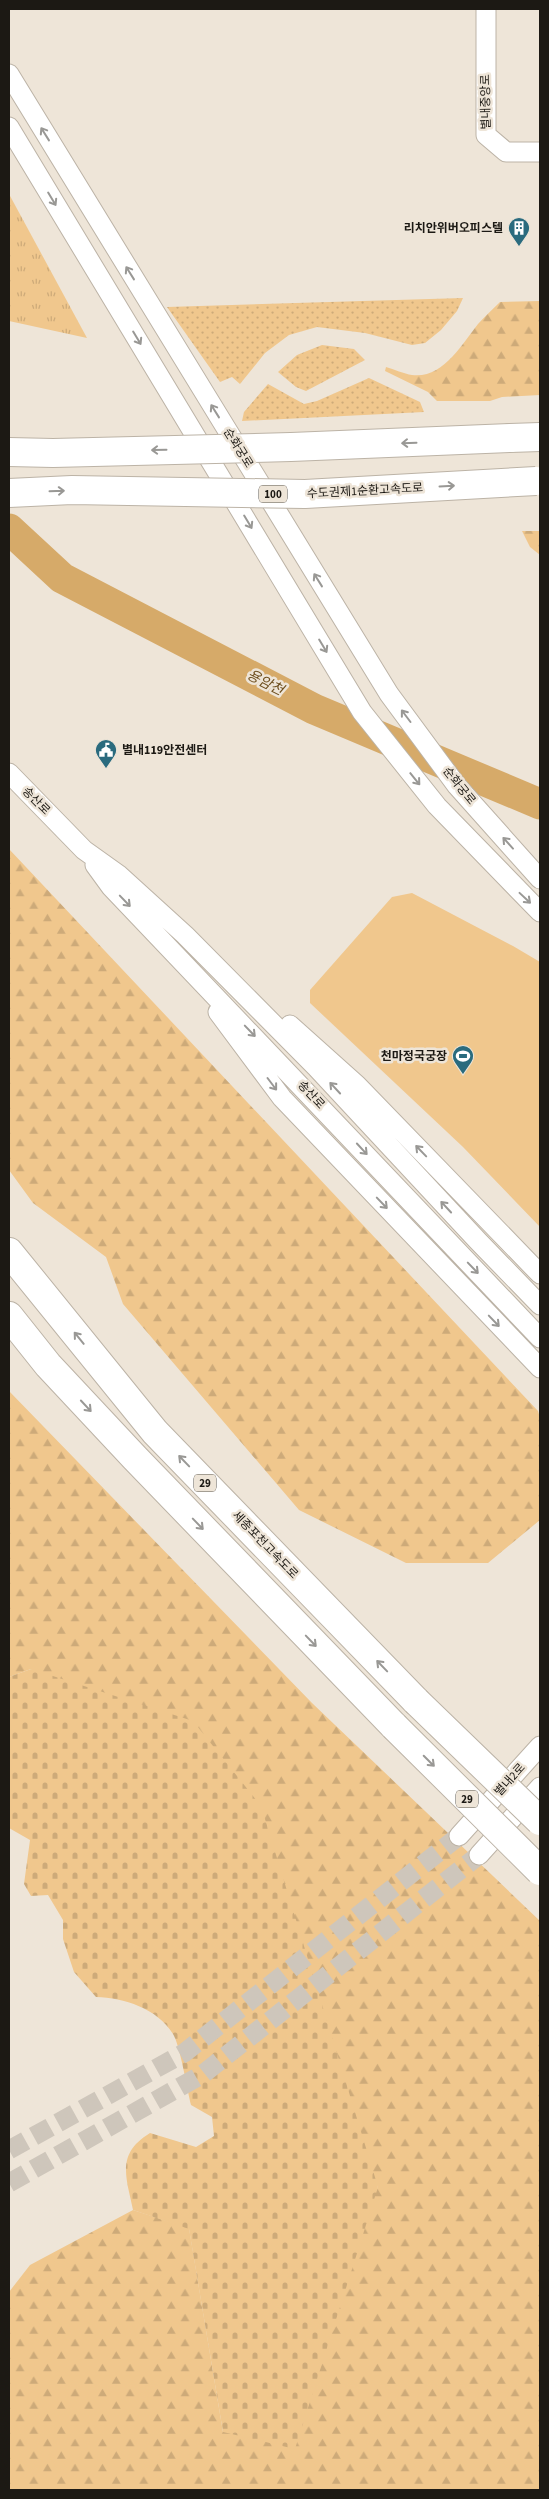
<svg xmlns="http://www.w3.org/2000/svg" width="549" height="2499" viewBox="0 0 549 2499" font-family="'Source Sans 3','Noto Sans KR',sans-serif">
<style>
.grass{fill:url(#grass-dots)}
.forest{fill:url(#forest-firs)}
.cemetery{fill:url(#cemetery-stones)}
.park{fill:url(#park-tufts)}
.pitch{fill:#f0c78d}
.lines{fill:none;stroke-linecap:round;stroke-linejoin:round}
.river{stroke:#d6aa69;stroke-width:31}
.minor-tunnel{stroke:#cec6bb;stroke-width:19;stroke-dasharray:19 9;stroke-linecap:butt}
.minor-casing{stroke:#bcb3a6;stroke-width:21}
.highway-casing{stroke:#bcb3a6;stroke-width:30}
.minor{stroke:#fff;stroke-width:19}
.highway{stroke:#fff;stroke-width:28}
.highway-bridge-casing{stroke:#bcb3a6;stroke-width:30;stroke-linecap:butt}
.highway-bridge{stroke:#fff;stroke-width:28}
.oneway{stroke:#999895}
.labels{text-anchor:middle;dominant-baseline:central;stroke-width:5;stroke-linejoin:round;paint-order:stroke}
.shield{fill:#eee5d8;stroke:#5b564f;stroke-width:1}
.shield-label{font-size:11px;font-weight:bold;fill:#1c1914}
.street-label{font-size:12px;fill:#1c1914;stroke:#eee5d8}
.poi-label{font-size:12px;font-weight:bold;fill:#1c1914;stroke:#eee5d8;text-anchor:end}
.water-label{font-size:14px;font-style:italic;fill:#6d4e1d;stroke:#eee5d8}
</style>
<defs>
<pattern id="grass-dots" width="8" height="8" patternUnits="userSpaceOnUse" patternTransform="scale(1.25)"><rect width="8" height="8" fill="#f0c78d"/><path d="M2 2h.1M6 6h.1" fill="none" stroke="#cdaa79" stroke-width="1.8" stroke-linecap="round"/></pattern>
<pattern id="forest-firs" width="22" height="20" patternUnits="userSpaceOnUse" patternTransform="scale(1.25)"><rect width="22" height="20" fill="#f0c78d"/><path d="M5 1l3.5 6h-7zM16 11l3.5 6h-7z" fill="#cdaa79"/></pattern>
<pattern id="cemetery-stones" width="16" height="16" patternUnits="userSpaceOnUse" patternTransform="scale(1.25)"><rect width="16" height="16" fill="#f0c78d"/><path d="M2 7V4a2 2 0 0 1 4 0v3zM10 15v-3a2 2 0 0 1 4 0v3z" fill="#cdaa79"/></pattern>
<pattern id="park-tufts" width="24" height="20" patternUnits="userSpaceOnUse" patternTransform="scale(1.25)"><rect width="24" height="20" fill="#f0c78d"/><path d="M3 7l-1-3M5 7V3M7 7l1-3M15 17l-1-3M17 17v-4M19 17l1-3" fill="none" stroke="#cdaa79"/></pattern>
</defs>
<rect width="100%" height="100%" fill="#eee5d8"/>
<path class="grass" d="M463,298L457,311L441,330L425,343L412,345L365,333L317,327L289,335L265,353L240,384L232,377L220,382L167,307Z
M322,345L354,349L365,360L306,391L296,387L278,372L297,355Z
M369,378L420,402L424,412L242,421L244,412L268,384L304,404L317,401Z"/>
<path class="forest" d="M540,301V395L502,397L490,401H437L428,392L385,371L386,367C394,369 404,374 412,375C443,379 462,344 478,324C485,316 493,309 500,302Z
M522,531H540V555L530,547Z
M9,849L538,1411L540,1418V1520L488,1563H406L299,1510L123,1304L106,1257L33,1203L9,1170Z
M9,1391L312,1703L540,1921V2490H9V2292L30,2265L133,2210L189,2228L223,2432L378,2187L31,1669L9,1677Z"/>
<path class="cemetery" d="M31,1669L193,1721L261,1806L378,2187L295,2449L223,2432L189,2229L133,2210C126,2176 116,2154 150,2133L196,2147L214,2136L212,2117L191,2105C187,2089 180,2045 173,2034C157,2008 124,1998 96,1997L74,1972L63,1939V1920L48,1895L31,1896L24,1884L30,1840L9,1828V1677Z"/>
<path class="park" d="M9,194L87,338L9,321Z"/>
<path class="pitch" d="M412,893L513,946L540,962V1227L463,1147L310,1003V990L392,897Z"/>
<g class="lines">
<path class="river" d="M9,529L62,578L314,709L540,804"/>
<path class="minor-tunnel" d="M9,2150L184,2053L459,1836
M9,2183L203,2074L479,1855"/>
<g class="minor-casing">
<path id="minor" d="M486,9V135L506,152H540
M9,74L389,694L457,786L540,879
M9,127L362,712L437,806L540,912
M9,773L84,850L119,875L185,935L316,1067L478,1241L540,1305
M95,865L111,887L540,1338
M218,1012L282,1098L540,1368
M290,1025L357,1085L540,1274
M459,1836L540,1746
M479,1855L540,1787"/>
</g>
<g class="highway-casing">
<path id="highway" d="M510,438L540,437
M9,1252L155,1432L416,1701
M9,1316L48,1365L135,1458L394,1726"/>
</g>
<use href="#minor" class="minor"/>
<use href="#highway" class="highway"/>
<g class="highway-bridge-casing">
<path id="highway-bridge" d="M9,452L53,453L291,447L510,438
M9,493L72,490L305,494L536,481
M416,1701L540,1821
M394,1726L540,1871"/>
</g>
<use href="#highway-bridge" class="highway-bridge"/>
</g>
<defs><path id="oneway-shaft" d="M-6 0H5M1.5-3L5.5 0L1.5 3" fill="none" stroke-width="1.6" stroke-linecap="round" stroke-linejoin="round" transform="scale(1.25)"/></defs>
<g class="oneway">
<use href="#oneway-shaft" transform="translate(45 134) rotate(-122)"/>
<use href="#oneway-shaft" transform="translate(52 199) rotate(59)"/>
<use href="#oneway-shaft" transform="translate(130 273) rotate(-122)"/>
<use href="#oneway-shaft" transform="translate(137 338) rotate(59)"/>
<use href="#oneway-shaft" transform="translate(215 411) rotate(-122)"/>
<use href="#oneway-shaft" transform="translate(409 443) rotate(178)"/>
<use href="#oneway-shaft" transform="translate(159 450) rotate(179)"/>
<use href="#oneway-shaft" transform="translate(447 486) rotate(-3)"/>
<use href="#oneway-shaft" transform="translate(57 491) rotate(-2)"/>
<use href="#oneway-shaft" transform="translate(248 522) rotate(59)"/>
<use href="#oneway-shaft" transform="translate(318 580) rotate(-122)"/>
<use href="#oneway-shaft" transform="translate(323 646) rotate(59)"/>
<use href="#oneway-shaft" transform="translate(406 716) rotate(-127)"/>
<use href="#oneway-shaft" transform="translate(415 779) rotate(51)"/>
<use href="#oneway-shaft" transform="translate(508 843) rotate(-132)"/>
<use href="#oneway-shaft" transform="translate(525 898) rotate(43)"/>
<use href="#oneway-shaft" transform="translate(125 901) rotate(46)"/>
<use href="#oneway-shaft" transform="translate(250 1031) rotate(46)"/>
<use href="#oneway-shaft" transform="translate(272 1084) rotate(53)"/>
<use href="#oneway-shaft" transform="translate(335 1088) rotate(-133)"/>
<use href="#oneway-shaft" transform="translate(362 1149) rotate(47)"/>
<use href="#oneway-shaft" transform="translate(421 1151) rotate(-134)"/>
<use href="#oneway-shaft" transform="translate(382 1203) rotate(46)"/>
<use href="#oneway-shaft" transform="translate(446 1207) rotate(-133)"/>
<use href="#oneway-shaft" transform="translate(473 1268) rotate(46)"/>
<use href="#oneway-shaft" transform="translate(494 1321) rotate(46)"/>
<use href="#oneway-shaft" transform="translate(79 1338) rotate(-129)"/>
<use href="#oneway-shaft" transform="translate(86 1406) rotate(47)"/>
<use href="#oneway-shaft" transform="translate(184 1461) rotate(-134)"/>
<use href="#oneway-shaft" transform="translate(198 1524) rotate(46)"/>
<use href="#oneway-shaft" transform="translate(311 1641) rotate(46)"/>
<use href="#oneway-shaft" transform="translate(382 1666) rotate(-134)"/>
<use href="#oneway-shaft" transform="translate(429 1761) rotate(45)"/>
</g>
<defs>
<g id="building-pin" transform="scale(1.125)"><path d="M0 17L-7.5 6A9.5 9.5 0 1 1 7.5 6Z" fill="#2a6b7e" stroke="#eee5d8"/><path d="M-4-6H4V6H1V3H-1V6H-4ZM-2.5-4.3h1.7v1.8h-1.7ZM.8-4.3h1.7v1.8H.8ZM-2.5-1h1.7V.8h-1.7ZM.8-1h1.7V.8H.8Z" fill="#fff"/></g>
<g id="civic-pin" transform="scale(1.125)"><path d="M0 17L-7.5 6A9.5 9.5 0 1 1 7.5 6Z" fill="#2a6b7e" stroke="#eee5d8"/><path d="M-.6-6.5H3V-4.5H.6V-3L4-1V1h2V6H-6V1h2V-1L-.6-3ZM-1.2 2.5V6h2.4V2.5Z" fill="#fff"/></g>
<g id="stadium-pin" transform="scale(1.125)"><path d="M0 17L-7.5 6A9.5 9.5 0 1 1 7.5 6Z" fill="#2a6b7e" stroke="#eee5d8"/><path d="M0-5a6.5 5 0 1 0 0 10a6.5 5 0 1 0 0-10ZM-3.5-1.8h7v3.6h-7Z" fill="#fff"/></g>
</defs>
<g fill-rule="evenodd">
<use href="#building-pin" x="519" y="228"/>
<use href="#civic-pin" x="106" y="750"/>
<use href="#stadium-pin" x="463" y="1056"/>
</g>
<g class="labels">
<g class="shield">
<rect x="259" y="485.5" width="28" height="17" rx="4"/>
<rect x="194" y="1474.5" width="22" height="17" rx="4"/>
<rect x="456" y="1790.5" width="22" height="17" rx="4"/>
</g>
<g class="shield-label">
<text x="273" y="494">100</text>
<text x="205" y="1483">29</text>
<text x="467" y="1799">29</text>
</g>
<g class="street-label">
<text transform="translate(486 102) rotate(-91)">별내중앙로</text>
<text transform="translate(238 448) rotate(58)">순화궁로</text>
<text transform="translate(365 491) rotate(-3)">수도권제1순환고속도로</text>
<text transform="translate(459 786) rotate(51)">순화궁로</text>
<text transform="translate(36 801) rotate(45)">송산로</text>
<text transform="translate(311 1095) rotate(47)">송산로</text>
<text transform="translate(265 1545) rotate(46)">세종포천고속도로</text>
<text transform="translate(510 1780) rotate(-48)">별내2로</text>
</g>
<g class="poi-label">
<text x="503" y="228">리치안위버오피스텔</text>
<text x="122" y="750" text-anchor="start">별내119안전센터</text>
<text x="447" y="1056">천마정국궁장</text>
</g>
<g class="water-label">
<text transform="translate(265 683) rotate(27)">용암천</text>
</g>
</g>
<rect width="549" height="2499" fill="none" stroke="#1c1914" stroke-width="20"/>
</svg>
